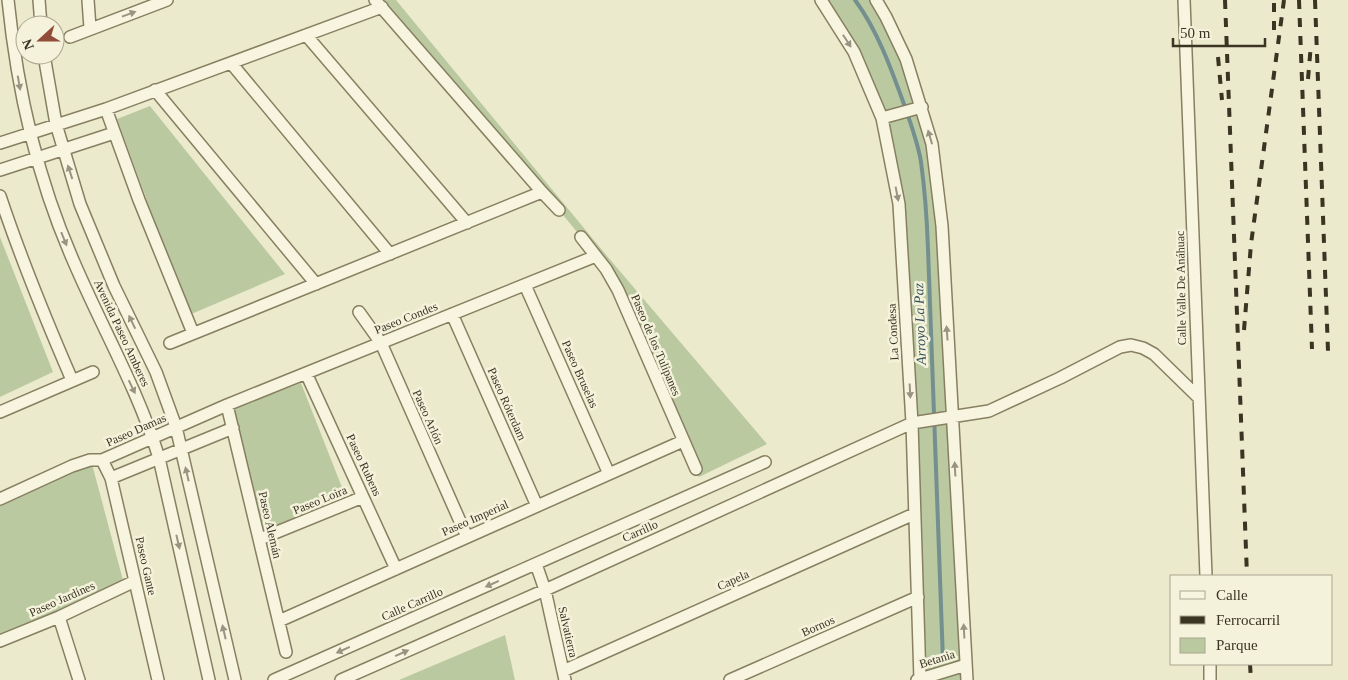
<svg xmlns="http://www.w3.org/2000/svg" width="1348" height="680" viewBox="0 0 1348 680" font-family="Georgia,serif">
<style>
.green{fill:#bbc9a1}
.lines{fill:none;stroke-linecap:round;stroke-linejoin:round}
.stream{stroke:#738f8f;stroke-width:4}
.minor-casing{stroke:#877f61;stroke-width:14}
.minor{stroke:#f7f5df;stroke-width:11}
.rail{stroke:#3a3423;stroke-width:4;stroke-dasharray:9 9;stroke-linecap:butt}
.oneway{fill:#989481}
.labels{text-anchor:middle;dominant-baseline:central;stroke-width:5;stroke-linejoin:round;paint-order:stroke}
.street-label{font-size:12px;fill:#3a3423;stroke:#f4f2db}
.water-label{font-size:14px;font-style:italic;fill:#345158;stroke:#f4f2db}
</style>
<rect width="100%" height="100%" fill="#eceacc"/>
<path class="green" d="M375,0H396L607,256L767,444L699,477L618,290L581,237L559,210Z
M821,0H876L886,17L932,144L967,680H920L899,204L882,118Z
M150,106L285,274L189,315L117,119Z
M0,237L53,372L0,397Z
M301,383L345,495L263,532L233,409Z
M92,464L124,584L0,637V505Z
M505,635L515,680H399Z"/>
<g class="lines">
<path class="stream" d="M855,0C878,31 892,71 905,107C911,125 918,143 921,162C925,191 927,220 928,249L943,661"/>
<g class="minor-casing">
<path id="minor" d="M8,0C17,89 37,178 73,260C101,326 138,389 159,458L209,680
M39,0L41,25
M88,0L90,28
M375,0L542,192L559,210
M821,0L854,52L882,118L899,204L912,423L920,680
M876,0L886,17L906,59L932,144L942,226L967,680
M1184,0L1206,576
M306,35L467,223
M70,37L167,0
M44,55L56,124L80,204L114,286L156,372L176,427L235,680
M231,63L390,254
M155,90L316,284
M106,109L139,200L193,333
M882,118L922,107
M0,143L106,109L382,7
M0,170L114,133
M0,196C21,259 46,320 72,380
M581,237L606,269L618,290L696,469
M525,285L609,474
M359,312L381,343L467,537
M452,314L537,506
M170,343L542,192
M306,373L396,569
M227,405L286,652
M0,412L93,372
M102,460L111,478L158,680
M111,478L233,428
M0,499L72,466L90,460H102L227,405L596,256
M260,539L363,497
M536,564L545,590L565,680
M59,617L79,680
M279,621L683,441
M0,641L59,617L135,581
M1210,664V680
M563,671L914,514
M274,680L765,462
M341,680L545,590L912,423L989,411L1060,378L1120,347L1131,345L1143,348L1154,354L1198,397
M730,680L918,597
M917,680L966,665"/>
</g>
<use href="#minor" class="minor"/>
<path class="rail" d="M1225,0L1247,576
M1299,0L1312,349
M1315,0L1328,351
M1274,30V0
M1218,57L1222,100
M1308,79L1311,44
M1244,330L1251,244L1284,0
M1250,664L1251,680"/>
</g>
<defs><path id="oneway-solid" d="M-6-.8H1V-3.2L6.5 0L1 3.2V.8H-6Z" transform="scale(1.25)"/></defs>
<g class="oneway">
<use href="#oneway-solid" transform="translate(129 14) rotate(-20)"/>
<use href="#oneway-solid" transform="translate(847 41) rotate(57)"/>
<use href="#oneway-solid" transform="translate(19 83) rotate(80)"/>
<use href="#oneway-solid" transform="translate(930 137) rotate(-106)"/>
<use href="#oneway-solid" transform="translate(70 172) rotate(-108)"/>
<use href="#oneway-solid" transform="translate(897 194) rotate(79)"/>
<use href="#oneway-solid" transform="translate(64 239) rotate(68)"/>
<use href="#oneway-solid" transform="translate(132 322) rotate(-116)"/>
<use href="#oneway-solid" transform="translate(947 333) rotate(-94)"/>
<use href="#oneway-solid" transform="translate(132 387) rotate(64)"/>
<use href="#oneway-solid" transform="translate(910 391) rotate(87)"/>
<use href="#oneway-solid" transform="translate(955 469) rotate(-93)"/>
<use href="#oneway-solid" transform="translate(187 474) rotate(-103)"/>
<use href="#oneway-solid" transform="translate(178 542) rotate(77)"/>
<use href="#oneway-solid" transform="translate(492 584) rotate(156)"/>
<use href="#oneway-solid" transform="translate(964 631) rotate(-93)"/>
<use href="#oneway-solid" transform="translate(224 632) rotate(-103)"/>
<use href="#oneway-solid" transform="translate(343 650) rotate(156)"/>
<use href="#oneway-solid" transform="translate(402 653) rotate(-24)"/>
</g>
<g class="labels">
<g class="street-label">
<text transform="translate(1181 288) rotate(-91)">Calle Valle De Anáhuac</text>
<text transform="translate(406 318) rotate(-22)">Paseo Condes</text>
<text transform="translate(893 332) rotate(-93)">La Condesa</text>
<text transform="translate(122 333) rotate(65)">Avenida Paseo Amberes</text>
<text transform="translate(656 345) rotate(67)">Paseo de los Tulipanes</text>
<text transform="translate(580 374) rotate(66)">Paseo Bruselas</text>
<text transform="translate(507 404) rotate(66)">Paseo Róterdam</text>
<text transform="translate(428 417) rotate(66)">Paseo Arlón</text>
<text transform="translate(136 430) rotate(-24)">Paseo Damas</text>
<text transform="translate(364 465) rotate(65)">Paseo Rubens</text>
<text transform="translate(320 500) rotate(-22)">Paseo Loira</text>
<text transform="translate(475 518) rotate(-24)">Paseo Imperial</text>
<text transform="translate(270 525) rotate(77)">Paseo Alemán</text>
<text transform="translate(640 531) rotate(-24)">Carrillo</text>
<text transform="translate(146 566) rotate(77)">Paseo Gante</text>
<text transform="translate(733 580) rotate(-24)">Capela</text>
<text transform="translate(62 599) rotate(-24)">Paseo Jardines</text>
<text transform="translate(412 604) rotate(-24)">Calle Carrillo</text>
<text transform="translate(818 626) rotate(-24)">Bornos</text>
<text transform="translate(568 632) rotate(77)">Salvatierra</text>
<text transform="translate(937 659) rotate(-17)">Betania</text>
</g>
<g class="water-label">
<text transform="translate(920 324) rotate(-92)">Arroyo La Paz</text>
</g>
</g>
<rect x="1170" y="575" width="162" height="90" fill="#f4f2db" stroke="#aaa691"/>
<rect x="1180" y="591" width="25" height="8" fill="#f7f5df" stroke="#aaa691"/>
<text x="1216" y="600" font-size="15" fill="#3a3423">Calle</text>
<rect x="1180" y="616" width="25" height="8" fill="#3a3423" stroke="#aaa691"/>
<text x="1216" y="625" font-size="15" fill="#3a3423">Ferrocarril</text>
<rect x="1180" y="638" width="25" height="15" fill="#bbc9a1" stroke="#aaa691"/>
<text x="1216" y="650" font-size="15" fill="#3a3423">Parque</text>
<g transform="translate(40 40) rotate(249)"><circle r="24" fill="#f4f2db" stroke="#aaa691"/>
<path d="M0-4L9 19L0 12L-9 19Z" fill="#914c37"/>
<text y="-8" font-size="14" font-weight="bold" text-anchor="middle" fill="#3a3423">N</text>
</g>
<path d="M1173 38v8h92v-8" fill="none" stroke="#3a3423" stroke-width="2.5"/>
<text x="1180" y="38" font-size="15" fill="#3a3423" stroke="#f4f2db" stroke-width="4" paint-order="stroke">50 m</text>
</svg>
